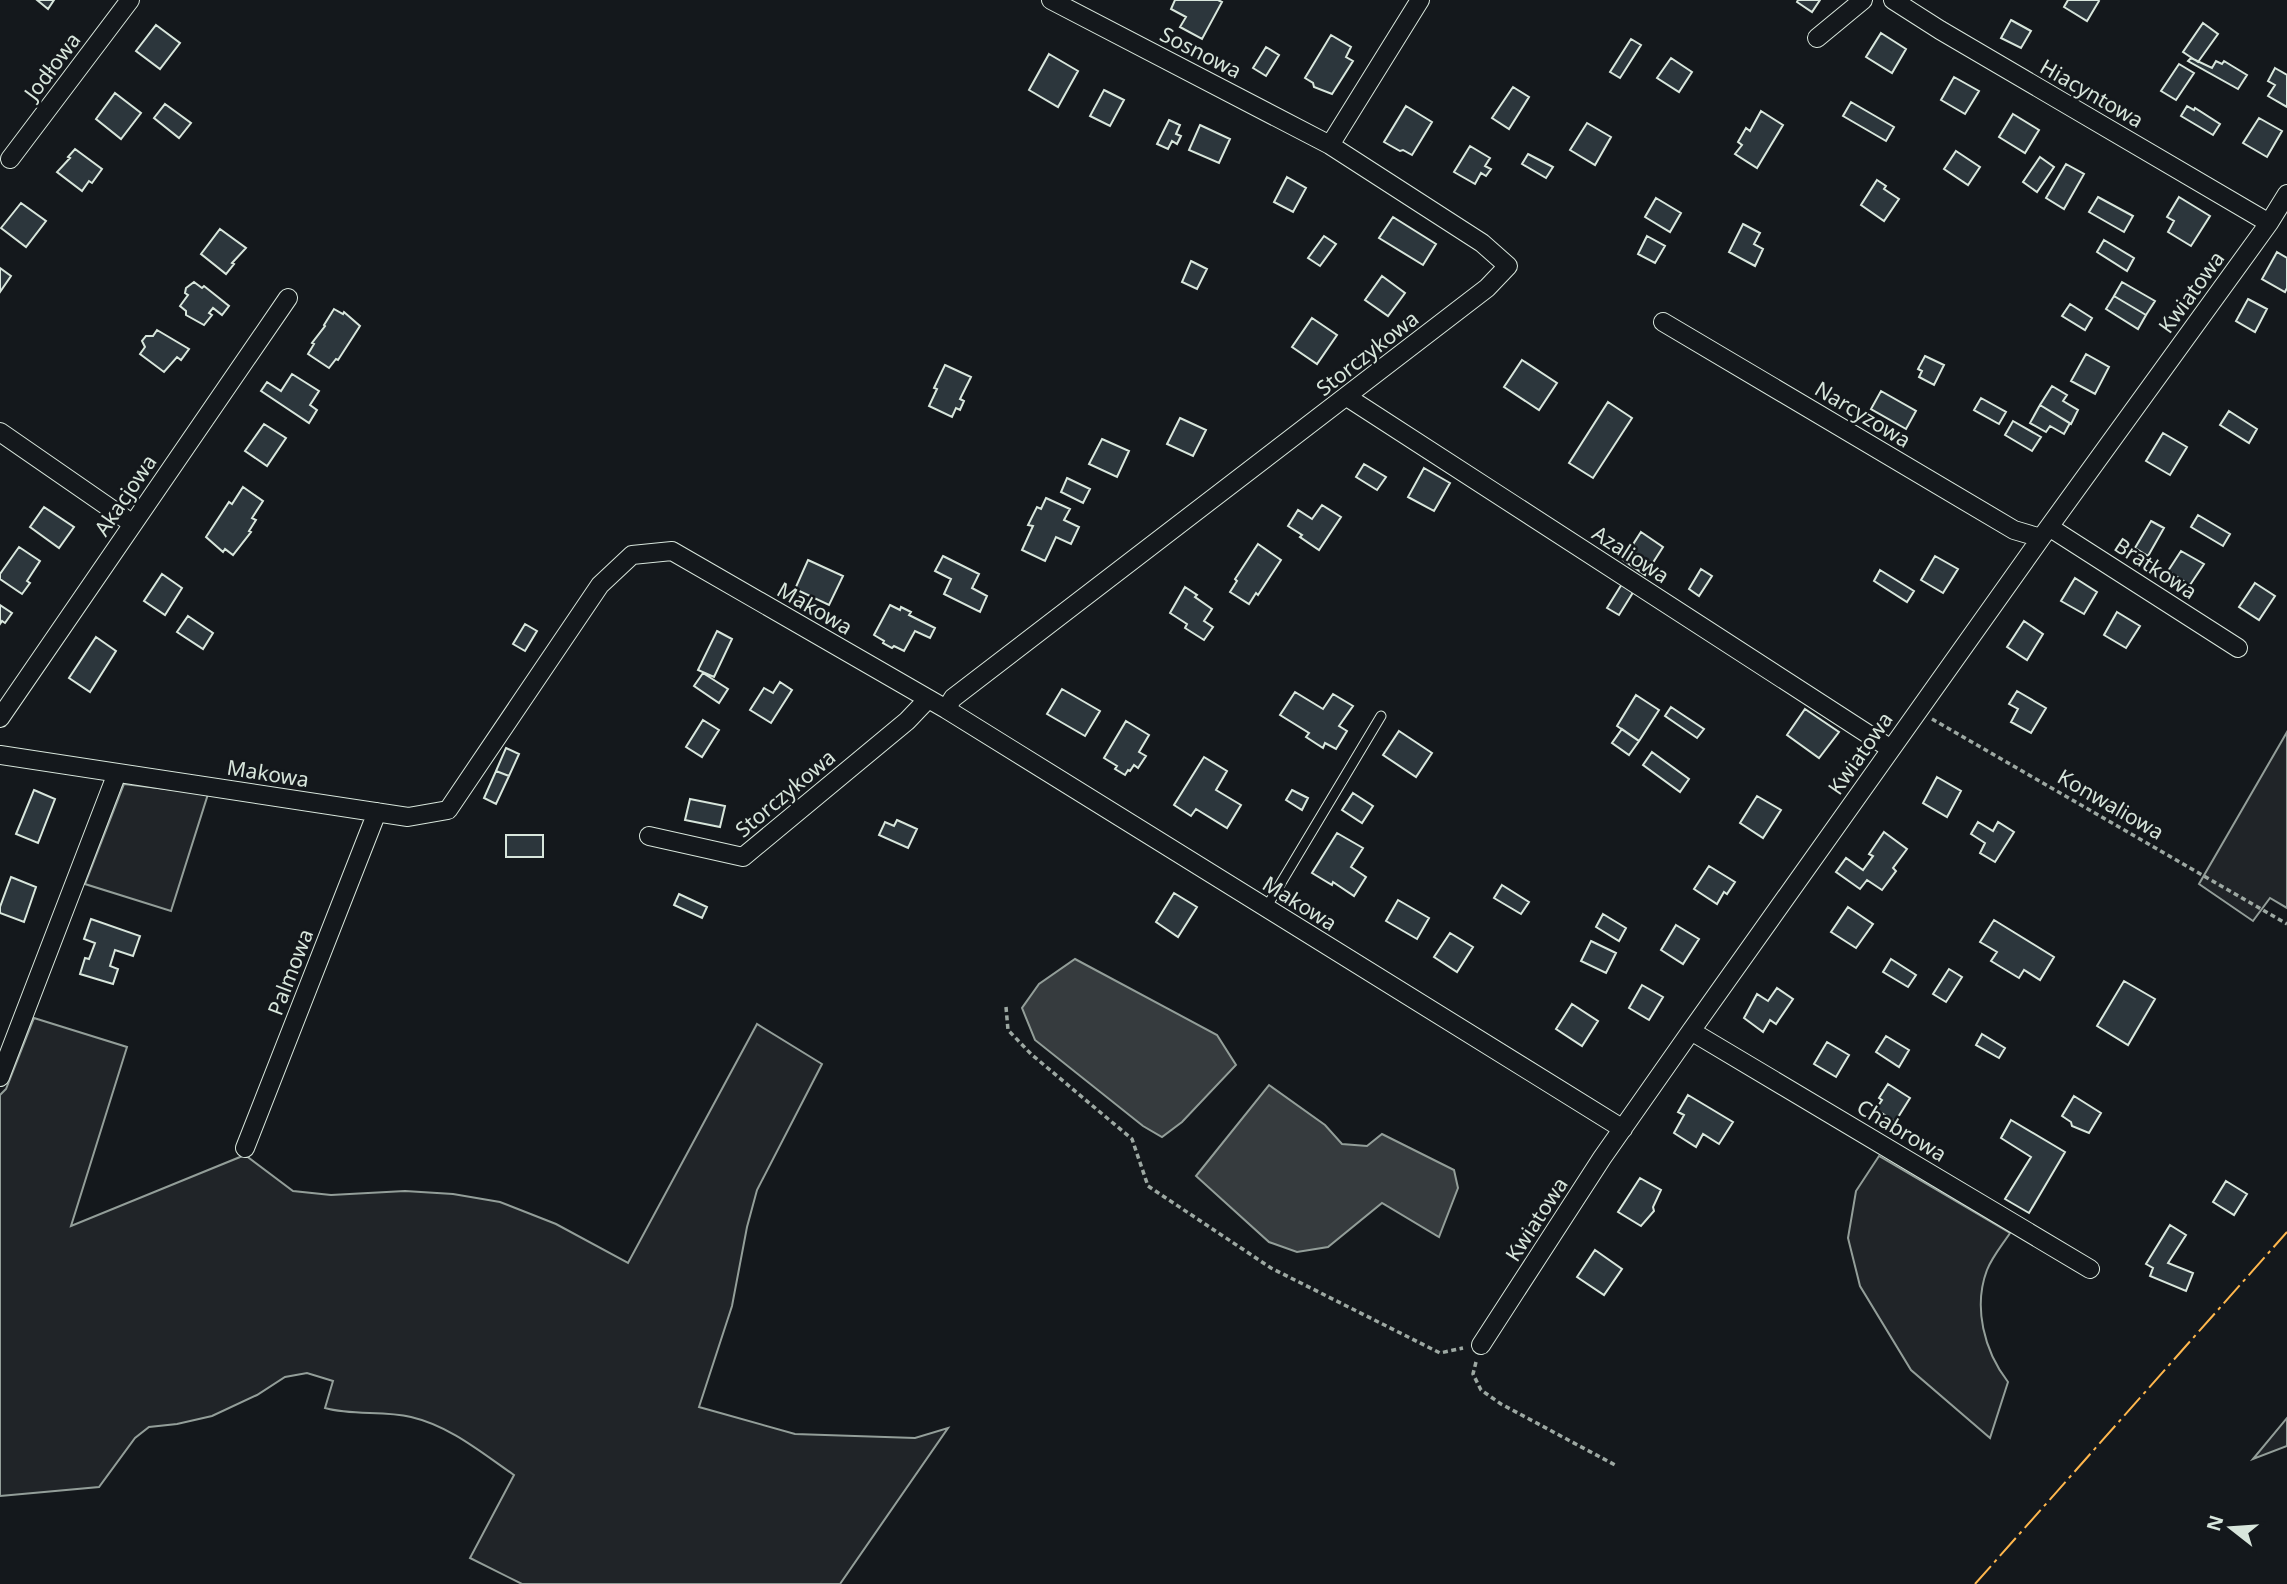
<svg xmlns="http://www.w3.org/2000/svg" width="2287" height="1584" viewBox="0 0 2287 1584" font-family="'Noto Sans',sans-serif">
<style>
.green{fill:#202428;stroke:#939e99;stroke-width:2}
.water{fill:#363b3e;stroke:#939e99;stroke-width:2}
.building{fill:#2c363c;stroke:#d8e6dc;stroke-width:2}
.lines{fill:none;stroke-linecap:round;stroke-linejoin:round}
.service-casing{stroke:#d8e6dc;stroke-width:11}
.minor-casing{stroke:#d8e6dc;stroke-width:20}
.path{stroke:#9da8a2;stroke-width:3.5;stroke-dasharray:5 3.5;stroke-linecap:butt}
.service{stroke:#14181c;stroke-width:9}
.minor{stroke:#14181c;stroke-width:18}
.power{stroke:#ffb74d;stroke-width:2;stroke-dasharray:24 5 3.5 5;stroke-linecap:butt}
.labels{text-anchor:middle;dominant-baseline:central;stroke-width:5;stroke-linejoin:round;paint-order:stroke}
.street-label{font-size:21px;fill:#d8e6dc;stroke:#14181c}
</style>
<rect width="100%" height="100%" fill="#14181c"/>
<path class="green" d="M2287,732V908L2270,898L2253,921L2199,884Z
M124,784L208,794L171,911L85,884Z
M34,1018L127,1047L71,1226L245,1155L293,1191L331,1195L405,1191L453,1194L500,1202L556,1224L628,1263L757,1024L822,1064L757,1190L747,1227L732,1306L699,1407L795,1434L915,1438L948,1428L840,1584H522L470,1558L514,1475C482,1453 450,1426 411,1417C383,1410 353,1416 325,1408L333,1381L307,1373L285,1377L257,1395L212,1416L177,1424L149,1427L135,1438L99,1487L0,1496V1095L6,1089Z
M1879,1156L2010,1233C2003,1244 1992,1257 1987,1270C1973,1307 1984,1351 2008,1382L1990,1438L1911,1370L1860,1286L1848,1238L1856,1191Z
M2287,1418V1446L2253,1459Z"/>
<path class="water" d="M1075,959L1217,1035L1236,1065L1182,1122L1162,1137L1143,1126L1035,1040L1022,1008L1039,984Z
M1269,1085L1325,1125L1342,1144L1367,1146L1382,1134L1454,1170L1458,1188L1439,1237L1382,1203L1328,1247L1297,1252L1269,1242L1196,1176Z"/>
<path class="building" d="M37,0H54L48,9Z
M1175,0H1218L1222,2L1202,39L1180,27L1186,17L1171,9Z
M1798,0H1820L1812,12L1797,2Z
M2068,0H2098L2099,1L2087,21L2064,7Z
M2011,20L2031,31L2021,48L2001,38Z
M2203,23L2218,34L2198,62L2183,52Z
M156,25L180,43L160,69L136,51Z
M1881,33L1906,49L1892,73L1866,57Z
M1331,35L1351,47L1346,57L1353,61L1332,94L1314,87L1313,83L1305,78Z
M1631,39L1641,45L1620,78L1610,72Z
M1266,47L1279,55L1266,76L1253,68Z
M1049,54L1078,71L1058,107L1029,90Z
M1671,58L1692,72L1679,92L1657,78Z
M2191,58L2212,68L2216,61L2222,64L2224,61L2247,75L2238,89L2188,61Z
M2179,64L2194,73L2176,100L2161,91Z
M2275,68L2287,75V107L2268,96L2275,85L2268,81Z
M1954,77L1979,91L1965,114L1941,100Z
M1513,87L1529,97L1509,129L1492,118Z
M1104,90L1124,100L1110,126L1090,116Z
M115,93L141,113L121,139L96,119Z
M1851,102L1894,127L1886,141L1843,116Z
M165,104L191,123L179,138L154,118Z
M1406,106L1432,122L1412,155L1403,150L1400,151L1384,142Z
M2187,106L2194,110L2195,108L2220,124L2213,135L2181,116Z
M1761,111L1783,125L1757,168L1735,154L1742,145L1738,142L1746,128L1750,131Z
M2013,114L2039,130L2025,153L1999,137Z
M2259,118L2282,131L2267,157L2243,143Z
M1169,120L1180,125L1176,134L1181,136L1177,144L1172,141L1168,149L1157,144Z
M1587,123L1611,137L1595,165L1570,150Z
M1200,125L1230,139L1219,163L1189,150Z
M1470,146L1490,158L1485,166L1491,169L1486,176L1481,173L1475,184L1454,172Z
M75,149L102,169L92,183L89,181L82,191L57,172L70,158L68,157Z
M1956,151L1980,167L1968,185L1944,169Z
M1528,154L1553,167L1546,178L1522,164Z
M2040,157L2054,167L2037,192L2023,182Z
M2066,164L2084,174L2064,209L2046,198Z
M1287,177L1306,188L1293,212L1274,202Z
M1877,180L1886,186L1884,189L1899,199L1884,221L1861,205Z
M2098,197L2133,216L2124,232L2089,212Z
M2179,197L2210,216L2191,246L2168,232L2174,221L2167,217Z
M1656,198L1681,213L1670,232L1645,217Z
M21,203L46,221L26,247L1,228Z
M1393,217L1436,244L1423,265L1379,238Z
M1743,224L1760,233L1754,244L1763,249L1755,266L1729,252Z
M220,229L246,248L232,263L234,264L226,274L201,254Z
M1324,236L1336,244L1320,266L1308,258Z
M1647,236L1665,246L1655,263L1638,254Z
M2104,240L2134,258L2127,271L2097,252Z
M2277,252L2287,258V288L2285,292L2262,279Z
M1191,261L1207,269L1197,289L1182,282Z
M0,268L11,276L0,292Z
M1382,276L1405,293L1388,316L1365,300Z
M194,282L202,288L204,286L229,306L222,315L213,308L209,313L212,315L204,325L186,315V311L180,306L188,295L185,293L186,288Z
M2122,282L2155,301L2146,315L2114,296Z
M2114,296L2146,315L2138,329L2106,309Z
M2248,299L2267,309L2255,332L2236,321Z
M2070,304L2092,318L2085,330L2062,316Z
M334,309L343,314L344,312L360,326L338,360L336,359L329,368L308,354L314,344L312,343L325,326L324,325Z
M1312,318L1337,335L1317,364L1292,347Z
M157,330L189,349L181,360L177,357L164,372L140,354L145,347L142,341L146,336H153Z
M2086,354L2109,367L2095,394L2071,381Z
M1925,356L1944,365L1934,385L1919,377L1922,371L1918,369Z
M1522,360L1557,383L1539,410L1504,387Z
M945,365L971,377L960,399L964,401L960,410L956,408L952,417L929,406L937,389L934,388Z
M292,374L319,391L310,405L317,410L309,423L261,391L267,382L281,391Z
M2052,386L2067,395L2063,401L2078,410L2071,424L2040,405Z
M1881,391L1916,411L1906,429L1871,409Z
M1981,398L2006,412L1999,424L1974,410Z
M1608,402L1632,418L1593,478L1569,463Z
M2040,405L2070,423L2064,434L2050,426L2046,432L2030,423Z
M2229,411L2257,429L2249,443L2220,425Z
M1180,418L1206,430L1193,456L1167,444Z
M2013,421L2041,437L2032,451L2005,435Z
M264,424L286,438L267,466L245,451Z
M2163,433L2187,447L2170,475L2146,461Z
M1102,439L1129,451L1117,477L1089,464Z
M1364,464L1386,477L1377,490L1356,477Z
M1424,468L1450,483L1434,511L1408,497Z
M1067,478L1090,489L1083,503L1061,492Z
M243,487L263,501L252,518L256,520L249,531L251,532L233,555L225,549L223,552L206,537L229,502L232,504Z
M1046,498L1070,509L1064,520L1079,527L1071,544L1056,537L1045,561L1022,550L1033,526L1028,525L1037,507L1041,509Z
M1322,505L1341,517L1319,550L1300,537L1302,535L1288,526L1298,510L1312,519Z
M44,507L74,527L59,548L30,527Z
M2198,515L2230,534L2223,546L2191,527Z
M2151,521L2164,528L2148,556L2135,548Z
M1641,532L1663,547L1645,575L1623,560Z
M1258,544L1281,560L1258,595L1256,593L1249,604L1230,592L1237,581L1235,579Z
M19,547L40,561L27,581L30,583L22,594L0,579V574Z
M2181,551L2204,564L2190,585L2168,571Z
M943,556L979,574L972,588L987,596L980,612L944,594L951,579L935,571Z
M1935,556L1958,569L1943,593L1921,580Z
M808,560L843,576L829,605L795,589Z
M1701,569L1712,576L1699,596L1689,589Z
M1880,570L1914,591L1907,602L1874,581Z
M162,574L182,588L165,615L144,601Z
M2075,578L2097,592L2084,614L2061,601Z
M1625,579L1637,586L1619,615L1607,608Z
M2255,583L2275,596L2259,620L2239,607Z
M1185,587L1197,595L1195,597L1212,609L1204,621L1213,627L1204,640L1185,628L1187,624L1170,613Z
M0,605L12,613L5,623L2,621L0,624Z
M890,605L900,610L901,607L911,612L909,615L935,628L930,638L915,631L904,651L894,646L892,648L883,643L884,641L874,635Z
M2117,612L2140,626L2126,648L2104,635Z
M188,616L213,633L203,649L177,632Z
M2024,621L2043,634L2027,660L2007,647Z
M525,624L537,631L525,651L513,644Z
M717,631L732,639L714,677L698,670Z
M96,637L116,651L90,692L69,678Z
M703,673L728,689L719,703L694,686Z
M780,682L792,690L771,723L750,710L764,688L773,693Z
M1062,689L1100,711L1085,736L1047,714Z
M2017,691L2046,708L2031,733L2011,722L2018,709L2009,704Z
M1295,692L1323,709L1333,694L1353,706L1339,726L1347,731L1336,749L1325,743L1323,748L1306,737L1309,733L1280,715Z
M1636,695L1659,710L1639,741L1617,726Z
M1671,707L1704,729L1697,738L1665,716Z
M1805,709L1839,732L1819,758L1787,735Z
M703,720L719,730L702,757L686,747Z
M1126,721L1149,735L1139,752L1146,756L1138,768L1134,765L1130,771L1128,770L1125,775L1115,769L1117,766L1104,758Z
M1622,729L1639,741L1629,755L1612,743Z
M1399,731L1432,753L1416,777L1383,755Z
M506,748L519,754L509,776L496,771Z
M1652,752L1689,779L1680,792L1643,765Z
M1204,757L1227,771L1216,790L1241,805L1227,828L1196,809L1191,816L1174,805Z
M496,771L509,776L496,804L484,798Z
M1937,777L1961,791L1947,817L1923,803Z
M34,790L55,799L38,843L16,834Z
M1292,790L1308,798L1302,810L1286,800Z
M1353,793L1373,806L1362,823L1342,810Z
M1757,796L1781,810L1763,838L1740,823Z
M690,799L725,806L720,827L685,820Z
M897,820L917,829L908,848L879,835L885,822L894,826Z
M1978,822L1993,831L1998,822L2014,832L1995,862L1980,853L1985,843L1971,834Z
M1884,832L1907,849L1893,868L1896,871L1882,890L1867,880L1860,889L1836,872L1846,858L1863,870L1873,856L1869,854Z
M1337,833L1363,848L1351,867L1366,877L1354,896L1333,882L1332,885L1312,873Z
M506,835H543V857H506Z
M1709,866L1735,882L1727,894L1724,892L1717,904L1694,889Z
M11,877L36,887L24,922L0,913V907Z
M1502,885L1529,902L1521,914L1494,898Z
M1174,893L1197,907L1178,937L1156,922Z
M679,894L707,907L702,918L674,905Z
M1398,900L1429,918L1417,939L1386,921Z
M1848,907L1873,924L1856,948L1831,932Z
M1603,914L1626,928L1619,941L1596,927Z
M91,919L140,936L133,956L115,950L110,966L118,969L113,984L80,974L85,958L89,959L95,943L84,939Z
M1994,920L2054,957L2040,980L2024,970L2019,978L1991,961L1997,952L1980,942Z
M1676,925L1699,939L1683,964L1661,950Z
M1450,933L1473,947L1457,972L1434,957Z
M1591,941L1616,953L1606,973L1581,961Z
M1891,959L1916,975L1908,987L1883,972Z
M1949,969L1962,977L1946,1002L1933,994Z
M2124,981L2155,999L2128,1045L2097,1026Z
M1642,985L1663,997L1649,1020L1629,1008Z
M1777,988L1793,999L1776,1024L1770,1020L1763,1032L1744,1018L1757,994L1768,1001Z
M1572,1004L1598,1021L1582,1046L1556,1029Z
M1982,1034L2005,1048L1999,1058L1976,1045Z
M1886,1036L1909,1050L1899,1067L1876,1052Z
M1827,1042L1849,1055L1836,1077L1814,1064Z
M1888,1084L1910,1098L1895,1122L1876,1109L1882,1100L1879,1098Z
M1688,1095L1733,1122L1719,1144L1703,1134L1696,1147L1674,1133L1684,1115L1678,1112Z
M2074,1096L2101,1113L2089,1133L2072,1126L2071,1122L2062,1116Z
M2011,1120L2065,1152L2029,1213L2005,1199L2031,1157L2001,1138Z
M1640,1178L1661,1190L1653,1207L1654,1211L1641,1226L1618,1212Z
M2226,1181L2247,1194L2234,1215L2213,1202Z
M2170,1225L2186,1235L2168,1263L2193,1273L2186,1291L2150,1276L2153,1268L2146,1264Z
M1595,1250L1622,1269L1604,1295L1577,1277Z"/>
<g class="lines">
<g class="service-casing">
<path id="service" d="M1266,908L1381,716"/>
</g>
<g class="minor-casing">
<path id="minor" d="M1893,0L1940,30L2269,223
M1817,38L1863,0
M1330,145L1420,0
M10,159L130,0
M1663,322L2014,530L2041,538
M1347,397L1891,749
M0,432L133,524
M2049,527L2238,648
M946,709L953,698L1487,288L1508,266L1482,243L1330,145L1051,0
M0,718L288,298
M0,755L408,817L448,810L600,585L632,555L672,551L946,709L1623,1129
M649,836L743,857L907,721L928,699
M1691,1031L2090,1269
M0,1077L117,773
M245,1148L377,812
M1481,1345L1602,1158L1691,1031L2041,538L2269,223L2287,194"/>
</g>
<path class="path" d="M1932,719L2287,924
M1006,1007L1008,1030L1031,1054L1132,1139L1148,1186L1271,1268L1440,1353L1463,1348
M1476,1362L1473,1374L1481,1390L1501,1404L1617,1466"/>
<use href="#service" class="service"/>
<use href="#minor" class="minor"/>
<path class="power" d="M1975,1584L2287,1232"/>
</g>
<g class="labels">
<g class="street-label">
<text transform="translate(1201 52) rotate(27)">Sosnowa</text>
<text transform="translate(52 66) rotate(-53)">Jodłowa</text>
<text transform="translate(2092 93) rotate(30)">Hiacyntowa</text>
<text transform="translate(2191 292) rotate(-54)">Kwiatowa</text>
<text transform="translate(1367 353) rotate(-38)">Storczykowa</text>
<text transform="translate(1863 414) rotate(31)">Narcyzowa</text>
<text transform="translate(125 495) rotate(-56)">Akacjowa</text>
<text transform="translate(1631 554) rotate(33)">Azaliowa</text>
<text transform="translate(2156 568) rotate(33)">Bratkowa</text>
<text transform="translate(815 608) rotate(30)">Makowa</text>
<text transform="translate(1860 753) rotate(-55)">Kwiatowa</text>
<text transform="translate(268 773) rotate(9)">Makowa</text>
<text transform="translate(785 793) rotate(-40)">Storczykowa</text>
<text transform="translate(2111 804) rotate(30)">Konwaliowa</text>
<text transform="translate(1300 903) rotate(32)">Makowa</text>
<text transform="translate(290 972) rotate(-69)">Palmowa</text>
<text transform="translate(1902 1130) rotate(31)">Chabrowa</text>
<text transform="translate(1536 1219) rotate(-57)">Kwiatowa</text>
</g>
</g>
<g transform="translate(2231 1528) rotate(287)" stroke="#14181c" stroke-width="5" paint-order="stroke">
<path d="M0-5L12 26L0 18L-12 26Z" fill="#d8e6dc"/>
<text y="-10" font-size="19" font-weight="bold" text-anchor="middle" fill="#d8e6dc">N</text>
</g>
</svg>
